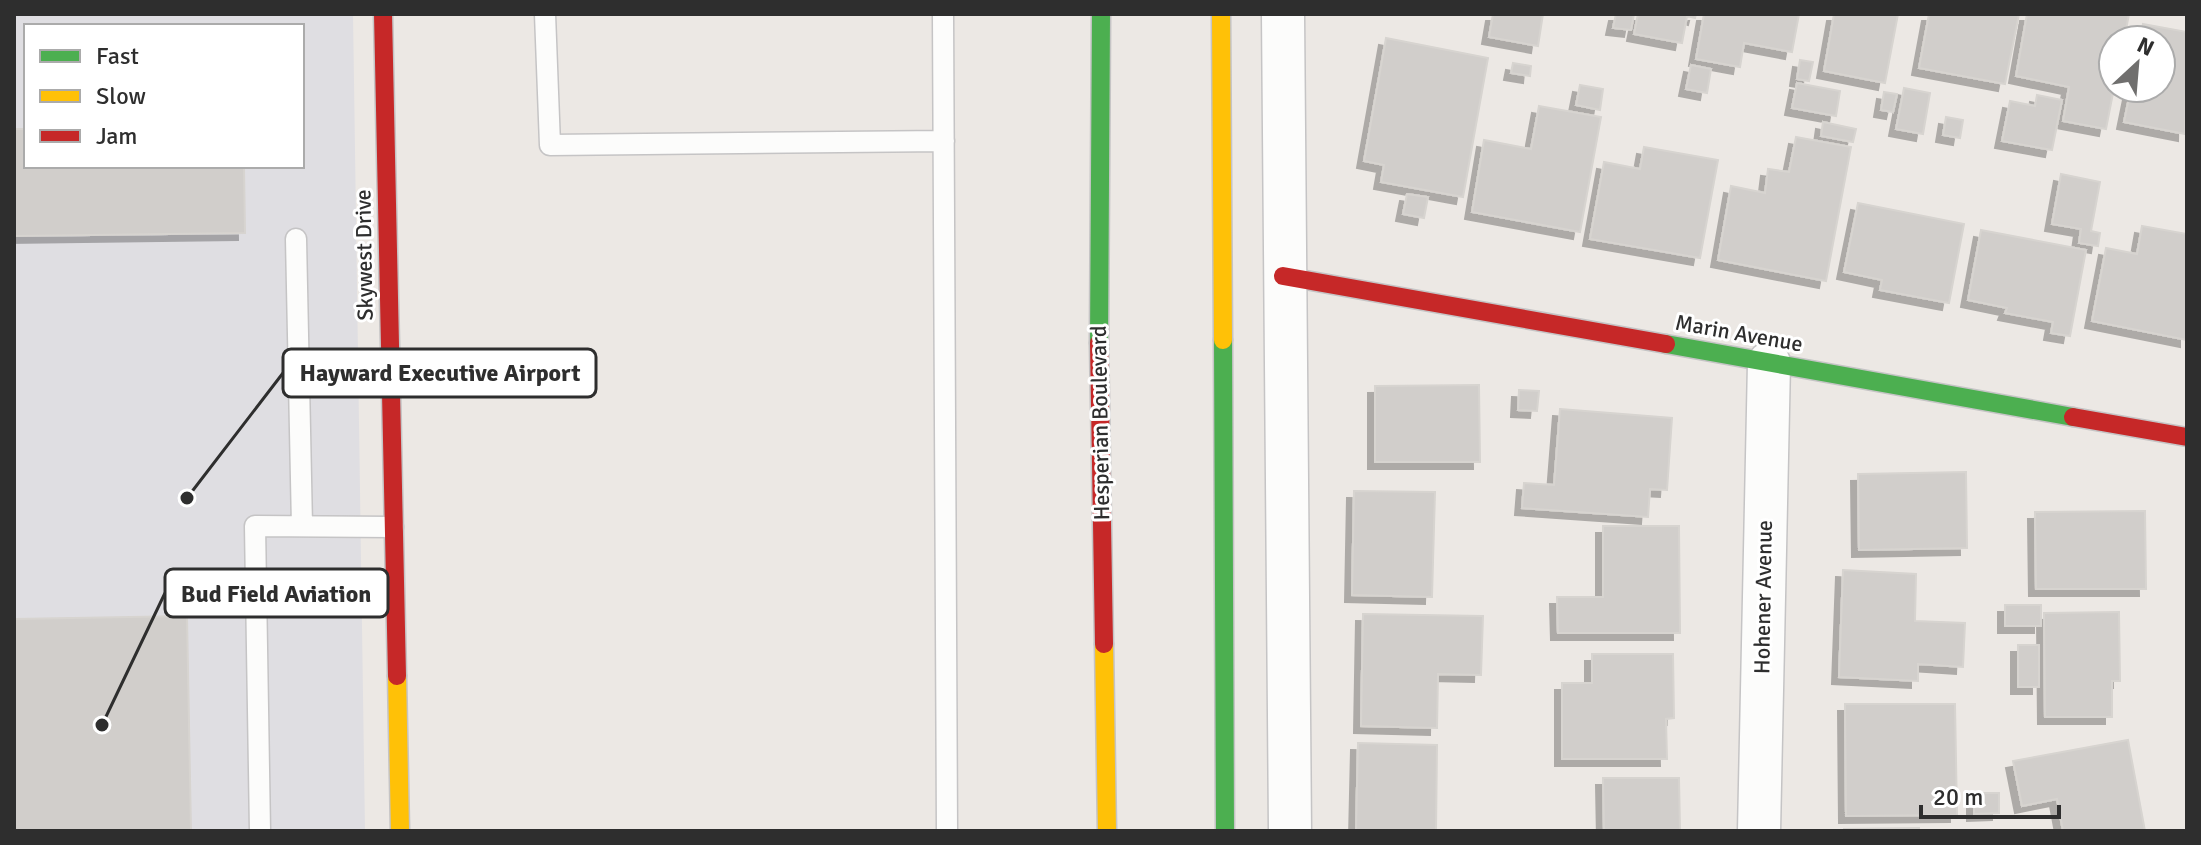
<svg xmlns="http://www.w3.org/2000/svg" width="2201" height="845" viewBox="0 0 2201 845" font-family="Signika,sans-serif">
<style>
.airport{fill:#dfdee2;fill-rule:evenodd}
.building{fill:#d1cecb;stroke:#d7d4d0;stroke-width:2;filter:url(#shadow)}
.lines{fill:none;stroke-linecap:round;stroke-linejoin:round}
.lane-casing{stroke:#c5c4c5;stroke-width:23}
.street-casing{stroke:#c5c4c5;stroke-width:45}
.fast-casing{stroke:#c5c4c5;stroke-width:21}
.slow-casing{stroke:#c5c4c5;stroke-width:21}
.jam-casing{stroke:#c5c4c5;stroke-width:21}
.lane{stroke:#fcfcfb;stroke-width:20}
.street{stroke:#fcfcfb;stroke-width:42}
.fast{stroke:#4caf50;stroke-width:18}
.slow{stroke:#ffc107;stroke-width:18}
.jam{stroke:#c62828;stroke-width:18}
.labels{text-anchor:middle;dominant-baseline:central;stroke-width:6;stroke-linejoin:round;paint-order:stroke}
.street-label{font-size:22px;fill:#2e2e2e;stroke:#fff}
.leader{fill:none;stroke:#2e2e2e;stroke-width:3}
.callout-dot{fill:#2e2e2e;stroke:#fff;stroke-width:3}
.callout{fill:#fff;stroke:#2e2e2e;stroke-width:3}
.callout-label{font-size:24px;text-anchor:middle;font-weight:bold;fill:#2e2e2e}
</style>
<defs>
<filter id="shadow"><feDropShadow dx="-7" dy="7" stdDeviation="0" flood-color="#0004"/></filter>
</defs>
<rect width="100%" height="100%" fill="#ece8e4"/>
<path class="airport" d="M14,14H353L365,831H14ZM26,26H302V166H26Z"/>
<path class="building" d="M1493,14H1543L1538,46L1489,37Z
M1616,14H1634L1631,30L1613,28Z
M1638,14H1696L1695,18L1687,16L1682,43L1634,34Z
M1704,14H1799L1792,52L1744,43L1740,67L1696,59Z
M1834,14H1898L1885,83L1824,71Z
M1929,14H2019L2005,84L1919,68Z
M2027,14H2129L2124,40H2113L2114,88L2106,129L2063,121L2069,87L2016,76Z
M2143,24L2187,32L2185,134L2124,122L2131,88H2161V40H2140Z
M1386,38L1488,58L1463,197L1381,182L1384,165L1364,161Z
M1800,60L1813,62L1809,81L1797,79Z
M1513,63L1531,66L1530,76L1511,73Z
M1691,65L1711,69L1707,93L1686,89Z
M1797,83L1840,91L1836,116L1792,108Z
M1580,85L1603,89L1600,110L1576,105Z
M1904,88L1930,93L1923,134L1896,129Z
M1884,92L1897,94L1893,112L1881,110Z
M2037,95L2062,100L2052,150L2002,141L2010,101L2035,106Z
M1539,106L1601,117L1580,232L1472,212L1484,140L1531,149Z
M1946,117L1963,120L1960,138L1943,135Z
M1823,122L1856,129L1853,142L1821,136Z
M14,129H26V166H244L245,233L14,236Z
M1796,137L1851,147L1826,281L1718,260L1731,186L1765,193L1768,169L1789,172Z
M1644,147L1718,160L1700,258L1590,239L1604,162L1640,169Z
M2061,174L2100,182L2091,231L2100,233L2098,246L2079,243L2081,229L2052,224Z
M1407,194L1428,197L1424,218L1403,214Z
M1858,203L1964,224L1949,303L1880,290L1882,280L1844,272Z
M2142,226L2187,234V340L2092,321L2106,248L2137,254Z
M1981,230L2086,250L2070,336L2051,333L2053,322L2005,313L2007,308L1968,300Z
M1479,385L1480,462H1375V386Z
M1519,390L1539,391L1537,411L1518,410Z
M1560,409L1672,418L1667,490L1650,489L1648,517L1522,508L1524,483L1554,485Z
M1966,472L1967,548L1859,550L1858,474Z
M1354,491L1435,492L1432,597L1352,595Z
M2145,511L2146,589H2036L2035,512Z
M1603,526H1679L1680,633H1558L1557,597H1603Z
M1843,570L1916,574L1915,621L1965,623L1963,667L1918,664V681L1839,677Z
M2005,605H2041V626H2005Z
M2119,612L2120,681H2112V717H2045L2044,613Z
M1363,614L1483,616L1481,675L1438,674L1437,728L1361,726Z
M187,616L191,831H14V619Z
M2018,645H2039V687H2018Z
M1592,654H1673L1674,718L1666,719L1667,759H1562V683H1592Z
M1845,704H1955L1957,815L1846,816Z
M2128,740L2145,831H2063L2057,799L2022,806L2013,761Z
M1358,743L1437,745L1436,831H1356Z
M1603,778H1679L1680,831H1604Z
M1974,793H1999V813L1974,814Z
M1919,828V831H1844V829Z"/>
<g class="lines">
<g class="lane-casing">
<path id="lane" d="M545,14L550,145L944,141
M943,14L947,831
M296,239L302,526
M260,831L255,526L393,527"/>
</g>
<g class="street-casing">
<path id="street" d="M1283,14L1290,831
M1759,831L1769,363"/>
</g>
<g class="fast-casing">
<path id="fast" d="M1223,340L1225,831
M1099,343L1101,14
M1666,344L2073,417"/>
</g>
<g class="slow-casing">
<path id="slow" d="M1221,14L1223,340
M1104,644L1107,831
M397,676L400,831"/>
</g>
<g class="jam-casing">
<path id="jam" d="M383,14L397,676
M1283,276L1666,344
M1099,343L1104,644
M2073,417L2187,437"/>
</g>
<use href="#lane" class="lane"/>
<use href="#street" class="street"/>
<use href="#fast" class="fast"/>
<use href="#slow" class="slow"/>
<use href="#jam" class="jam"/>
</g>
<g class="labels">
<g class="street-label">
<text transform="translate(364 255) rotate(-91)">Skywest Drive</text>
<text transform="translate(1739 333) rotate(10)">Marin Avenue</text>
<text transform="translate(1100 423) rotate(-91)">Hesperian Boulevard</text>
<text transform="translate(1763 597) rotate(-89)">Hohener Avenue</text>
</g>
</g>
<path class="leader" d="M187 498L283 373M102 725L165 593"/>
<g class="callout-dot">
<circle cx="187" cy="498" r="8"/>
<circle cx="102" cy="725" r="8"/>
</g>
<g class="callout">
<rect x="283" y="349" width="313" height="48" rx="8"/>
<rect x="165" y="569" width="223" height="48" rx="8"/>
</g>
<g class="callout-label">
<text x="440" y="381">Hayward Executive Airport</text>
<text x="276" y="602">Bud Field Aviation</text>
</g>
<rect width="2201" height="845" fill="none" stroke="#2e2e2e" stroke-width="32"/>
<rect x="24" y="24" width="280" height="144" fill="#ffffff" stroke="#ababab" stroke-width="2"/>
<rect x="40" y="50" width="40" height="12" fill="#4caf50" stroke="#ababab" stroke-width="2"/>
<text x="96" y="64" font-size="24" fill="#2e2e2e">Fast</text>
<rect x="40" y="90" width="40" height="12" fill="#ffc107" stroke="#ababab" stroke-width="2"/>
<text x="96" y="104" font-size="24" fill="#2e2e2e">Slow</text>
<rect x="40" y="130" width="40" height="12" fill="#c62828" stroke="#ababab" stroke-width="2"/>
<text x="96" y="144" font-size="24" fill="#2e2e2e">Jam</text>
<g transform="translate(2137 64) rotate(26)"><circle r="38" fill="#ffffff" stroke="#ababab" stroke-width="2"/>
<path d="M0-6L14 30L0 20L-14 30Z" fill="#706f6e"/>
<text y="-12" font-size="22" font-weight="bold" text-anchor="middle" fill="#2e2e2e">N</text>
</g>
<path d="M1921 805v12h138v-12" fill="none" stroke="#2e2e2e" stroke-width="4"/>
<text x="1933" y="805" font-size="24" fill="#2e2e2e" stroke="#ffffff" stroke-width="6" paint-order="stroke">20 m</text>
</svg>
